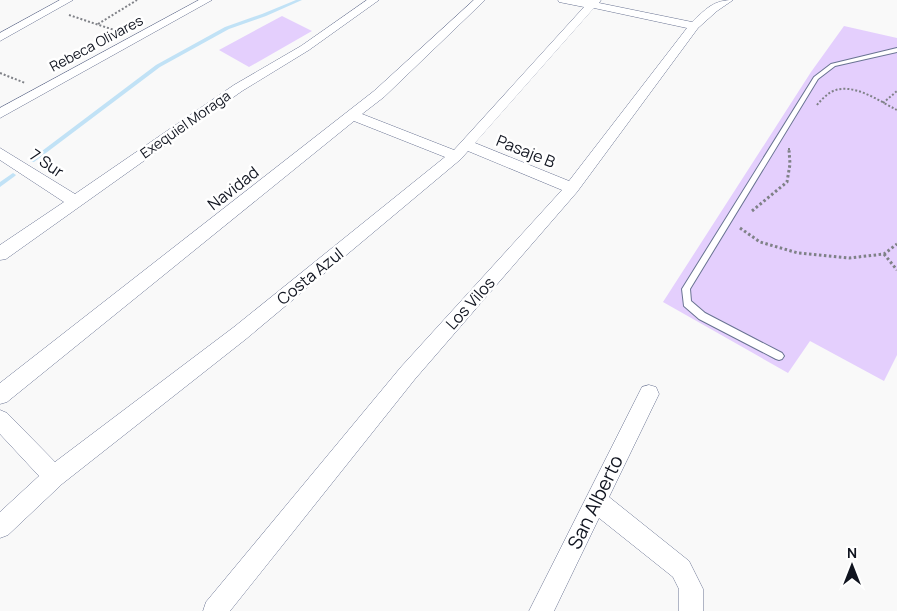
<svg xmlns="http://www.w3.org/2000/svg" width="897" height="611" viewBox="0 0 897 611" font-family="Manrope,sans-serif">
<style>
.green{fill:#e4cffd}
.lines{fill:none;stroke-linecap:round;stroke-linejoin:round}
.stream{fill:#c1e2f6;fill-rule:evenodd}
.lane-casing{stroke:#697392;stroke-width:2}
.street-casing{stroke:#697392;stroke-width:1}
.path-far1{stroke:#7f8187;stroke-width:2;stroke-dasharray:2 2;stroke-linecap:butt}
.path{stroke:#7f8187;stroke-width:3;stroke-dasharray:2.5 2.5;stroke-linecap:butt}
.lane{fill:#fff;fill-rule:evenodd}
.street{fill:#fff;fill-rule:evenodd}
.labels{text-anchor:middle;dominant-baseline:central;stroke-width:5;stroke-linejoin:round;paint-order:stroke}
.far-street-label{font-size:14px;fill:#10141f;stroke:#fff}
.street-label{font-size:16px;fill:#10141f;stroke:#fff}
.near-street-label{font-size:19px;fill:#10141f;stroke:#fff}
</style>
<rect width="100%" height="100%" fill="#f9f9f9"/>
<path class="green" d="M282,16L312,31L249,67L219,50Z
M844,26L897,38V355L884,381L810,341L788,373L663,302L811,72Z"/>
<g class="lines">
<path class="stream" d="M296,0H302L266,16L229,29L160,67L34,162H30V160L156,65L225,27L262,14Z
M13,173L16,175L15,176L0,187V182Z"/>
<g class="lane-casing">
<path id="lane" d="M897,48V52L835,66L818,79L690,289L691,301L705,313L782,353L784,356L782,359L779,360L776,359L699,319L684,306L682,289L814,77L831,64Z"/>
</g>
<g class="street-casing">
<path id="street" d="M60,0H73L0,41V33Z
M199,0H212L0,118V108Z
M367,0H379L309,50L242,91L6,259L0,260V245L64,202L0,160V148L75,194L234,85L301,46Z
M474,0H485L384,97L362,114L454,150L584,7L559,2L558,0H601L599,3L692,22C706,9 713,0 733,0L717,11L698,28L577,192L415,379L230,611H203L206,602L401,367L562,190L468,151L461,159L246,339L62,484L8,535L0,538V512L39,476L0,434V410L7,413L55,462L234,327L445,157L354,121L7,402L0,404V383L374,91ZM594,8L687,28L569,181L475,143Z
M649,385L656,387L659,394L609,497L689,561L703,589V611H679V589L673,577L599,518L554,611H529L642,387Z"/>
</g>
<path class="path-far1" d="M69,15L117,31
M98,24L137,0
M0,73L25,83
M883,103L897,91
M817,105C821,100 826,95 831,92C852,81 879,101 897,110
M789,148V151"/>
<path class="path" d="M752,211L787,182L790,164L789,150
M740,228L760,242L798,253L849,258L884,254L897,244
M884,254L897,270"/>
<use href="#lane" class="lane"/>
<use href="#street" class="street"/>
</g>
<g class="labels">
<g class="far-street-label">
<text transform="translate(96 43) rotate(-28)">Rebeca Olivares</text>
<text transform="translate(185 124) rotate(-35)">Exequiel Moraga</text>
</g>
<g class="street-label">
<text transform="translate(526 151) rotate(22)">Pasaje B</text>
<text transform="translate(47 163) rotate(34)">7 Sur</text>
<text transform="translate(233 188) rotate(-38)">Navidad</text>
<text transform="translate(310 276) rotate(-39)">Costa Azul</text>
<text transform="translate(470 303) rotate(-48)">Los Vilos</text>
</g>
<g class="near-street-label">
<text transform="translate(595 502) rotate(-64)">San Alberto</text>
</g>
</g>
<g transform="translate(852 566)" stroke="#ffffff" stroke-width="4" paint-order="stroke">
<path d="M0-4L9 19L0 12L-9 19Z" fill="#10141f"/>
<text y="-8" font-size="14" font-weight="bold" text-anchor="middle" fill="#10141f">N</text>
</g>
</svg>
